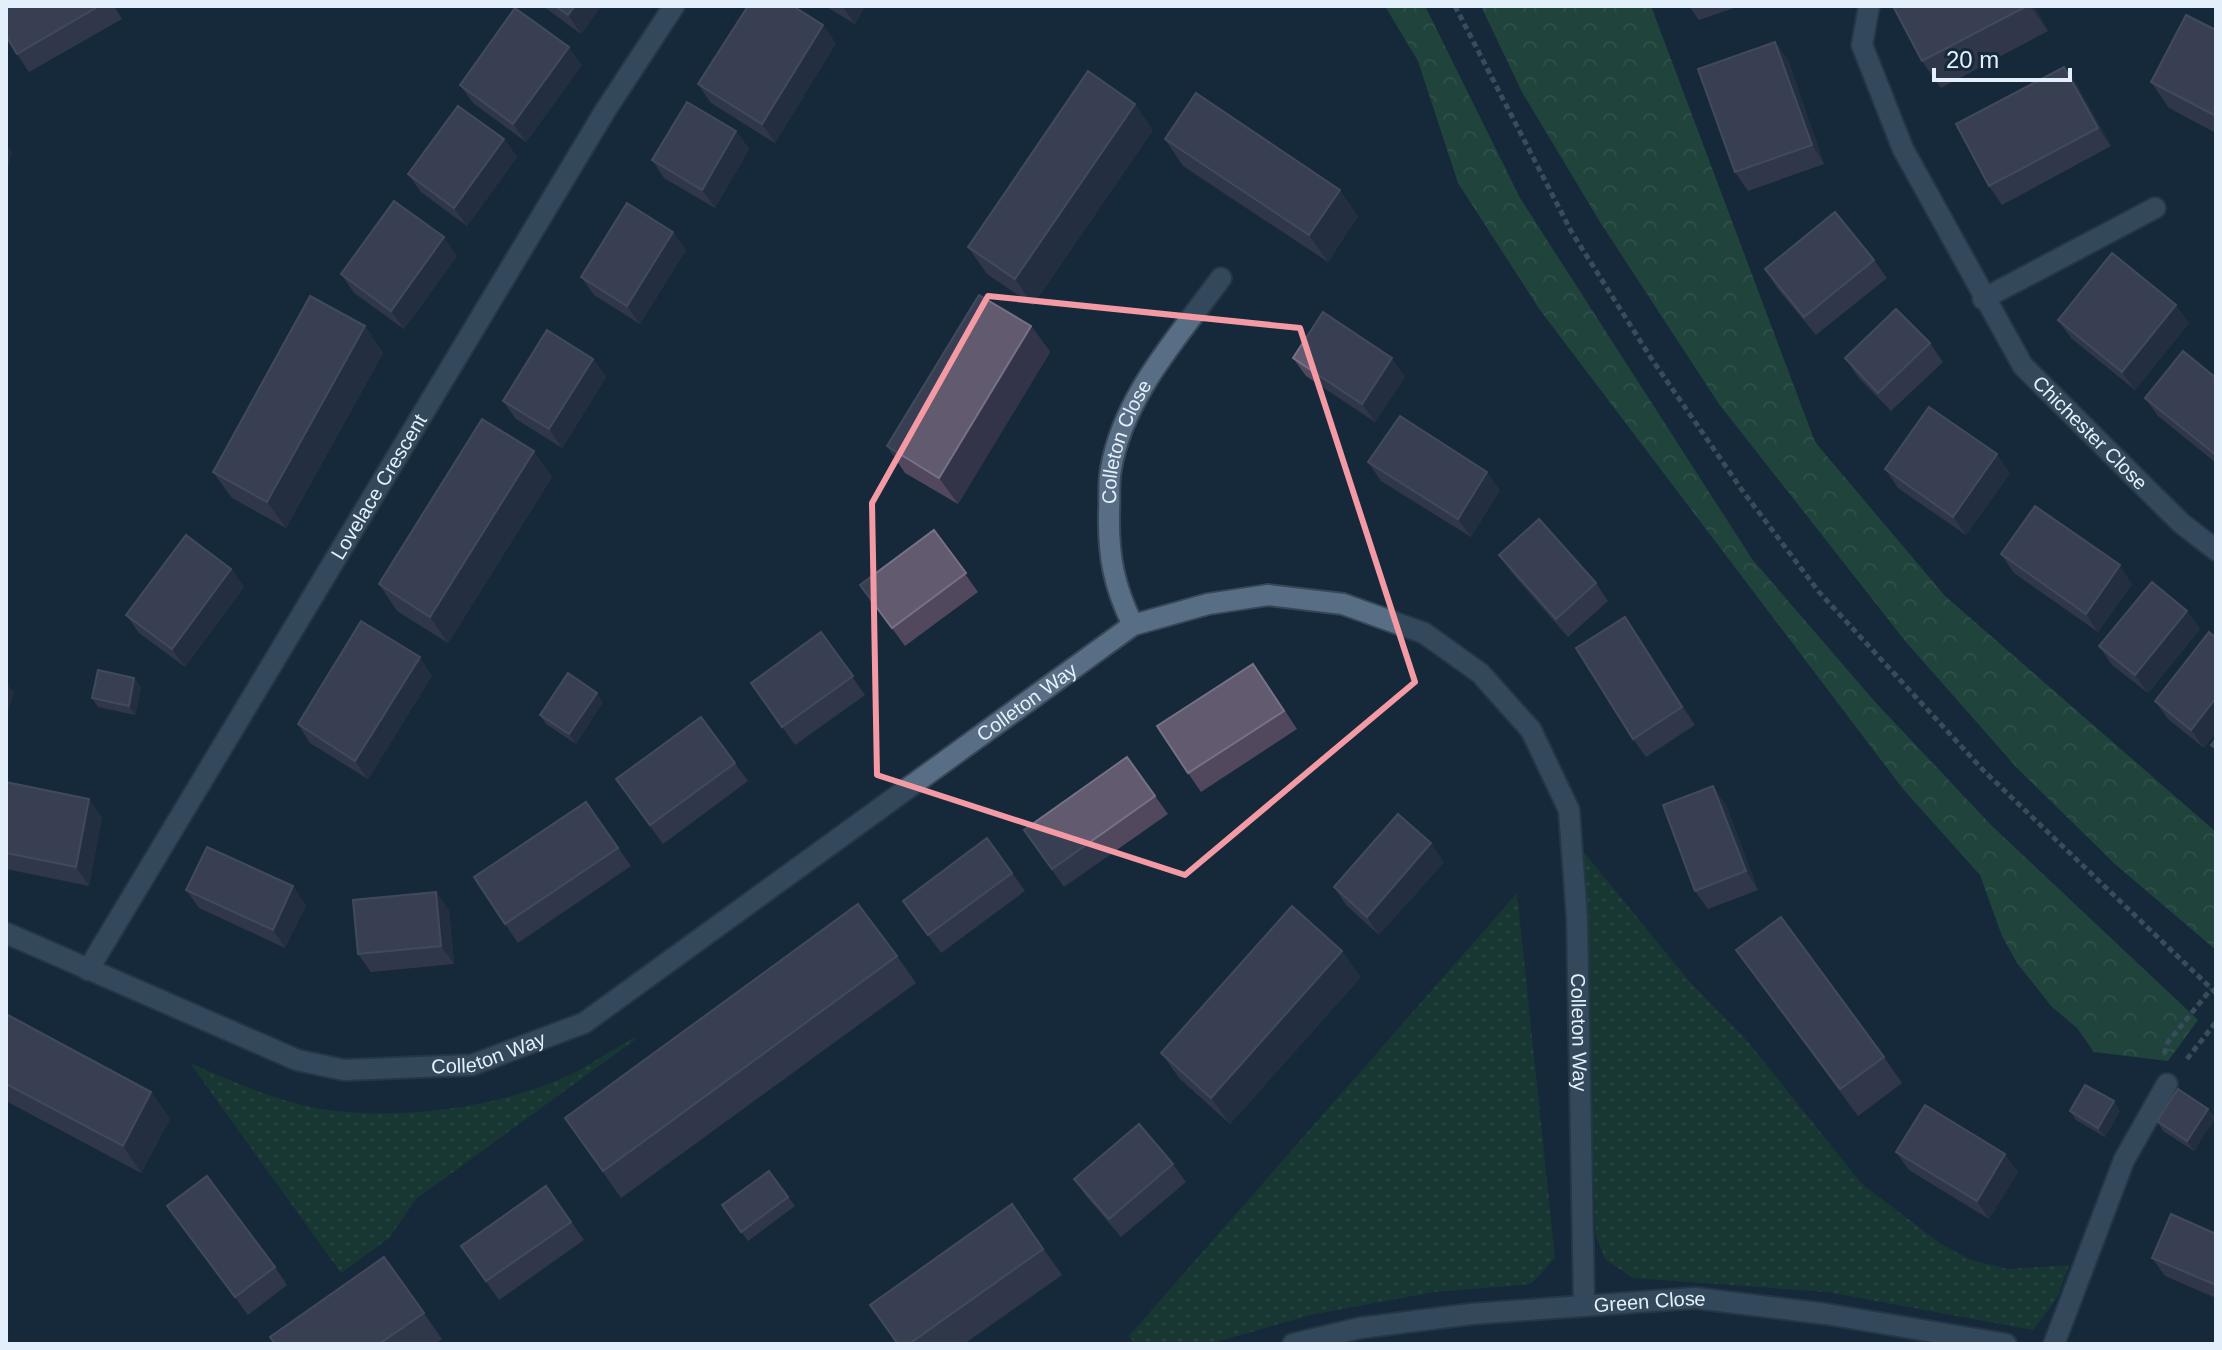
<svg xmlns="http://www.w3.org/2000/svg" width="2222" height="1350" viewBox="0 0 2222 1350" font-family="Helvetica,sans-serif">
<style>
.grass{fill:url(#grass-dots)}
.forest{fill:url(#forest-crowns)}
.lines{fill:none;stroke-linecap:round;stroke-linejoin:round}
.street-casing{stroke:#374756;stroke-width:24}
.path{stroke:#647585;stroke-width:5;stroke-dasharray:6 4;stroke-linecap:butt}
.street{stroke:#586e84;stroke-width:20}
.wall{fill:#52485e}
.shaded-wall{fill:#333449}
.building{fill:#625a6f;stroke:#767185;stroke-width:2}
.marked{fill:none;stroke:#f49aa4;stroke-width:6;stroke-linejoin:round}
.labels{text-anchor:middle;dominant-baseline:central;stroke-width:6;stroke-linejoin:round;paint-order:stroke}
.street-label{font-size:20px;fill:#e3f0fc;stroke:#15293b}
</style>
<defs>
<pattern id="grass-dots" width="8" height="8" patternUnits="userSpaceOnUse" patternTransform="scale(2)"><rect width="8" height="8" fill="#1b4828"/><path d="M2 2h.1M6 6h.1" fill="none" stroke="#3c6348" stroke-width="1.8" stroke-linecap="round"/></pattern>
<pattern id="forest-crowns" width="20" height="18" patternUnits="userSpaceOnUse" patternTransform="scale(2)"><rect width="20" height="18" fill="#2e653d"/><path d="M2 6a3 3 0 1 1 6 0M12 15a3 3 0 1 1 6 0" fill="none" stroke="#4c7b5a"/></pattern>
</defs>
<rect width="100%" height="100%" fill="#15293b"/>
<path class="grass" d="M1582,850L1689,981L1749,1043L1862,1184L1941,1244L1971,1260L2008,1269L2069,1265L2057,1298L2033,1330L1827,1292L1633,1278L1605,1259L1596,1236Z
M1517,893L1555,1258L1531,1284L1434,1292L1310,1315L1209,1344H1135L1129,1336Z
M633,1038L636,1039L416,1199L389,1238L341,1273L190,1063C236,1083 285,1105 335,1111C408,1119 490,1108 558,1080C584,1070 608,1052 633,1038Z"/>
<path class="forest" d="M1385,6H1425L1520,198L1752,559L1876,703L1992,826L2198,1020L2168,1061L2094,1052L2077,1028L2052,1007L2017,963L2002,936L1980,875L1903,789L1540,310L1458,183L1418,61Z
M1481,6H1651L1815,442L1945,596L2216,832V950L2116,865L2017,768L1906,642L1719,404L1600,222L1522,92Z"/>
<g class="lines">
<g class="street-casing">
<g id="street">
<path id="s1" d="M1869,6L1862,45L1903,149L2023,366L2181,523L2216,550"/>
<path d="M1983,299L2155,208"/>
<path id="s2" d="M1133,625C1114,587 1108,556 1109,512C1110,498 1108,483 1111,469C1123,396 1179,336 1221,278"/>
<path id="s3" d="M6,933L297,1060L344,1070L472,1065L584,1023L1133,625L1208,604L1268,595L1343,604L1424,633L1480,673L1531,730L1569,810L1577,918L1584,1303"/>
<path id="s4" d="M88,970L605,111L674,6"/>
<path id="s5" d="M1293,1344L1360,1328L1471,1314L1695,1298L1826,1314L2006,1344"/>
<path d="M2054,1344L2124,1160L2167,1084"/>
</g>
</g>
<path class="path" d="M1455,6L1571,231L1651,358L1742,490L1819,592L1984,771L2216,993
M2164,1054L2168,1042L2211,989
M2187,1059L2216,1022"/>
<use href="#street" class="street"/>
</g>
<path class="wall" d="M6,6H114L122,19L29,72L17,54Z
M543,6H601L581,34Z
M825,6H865L855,24Z
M1689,6H1740L1699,20Z
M1893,6H2034L2048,31L1941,88L1922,61Z
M2216,30V133L2169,108L2151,82Z
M1775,42L1788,60L1824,164L1748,191L1735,172Z
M836,43L775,143L711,103L698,84Z
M582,65L526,142L473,103L460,85Z
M2064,67L2077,85L2111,146L2002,205L1989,186Z
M1153,130L1033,305L987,274L968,247Z
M736,131L749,149L715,208L664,178L652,160Z
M504,139L517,157L467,226L421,192L408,174Z
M1165,139L1358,216L1328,262L1183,166Z
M686,250L640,324L594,295L581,277Z
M457,256L404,329L354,293L341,274Z
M1874,260L1887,278L1816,335L1777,288L1765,269Z
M2058,320L2189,323L2135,390L2071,338Z
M365,326L383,353L286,528L232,498L213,472Z
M1031,326L1050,352L958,504L905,473L887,446Z
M1930,343L1943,362L1891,411L1858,377L1845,358Z
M1293,358L1405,377L1375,422L1306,376Z
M593,359L606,377L562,448L516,419L503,401Z
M2216,378V463L2158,416L2145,398Z
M1368,462L1500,490L1471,537L1381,481Z
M1885,469L2010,473L1966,535L1898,488Z
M552,477L448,643L397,611L379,584Z
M934,530L978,592L905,646L860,585Z
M2001,554L2132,584L2098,632L2014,573Z
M1499,555L1596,583L1608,601L1568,637L1512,573Z
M231,569L244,587L185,667L139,633L126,615Z
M2187,611L2200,629L2148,693L2112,665L2099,646Z
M821,632L865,695L795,745L751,683Z
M2209,632L2204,748L2168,719L2155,701Z
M1638,635L1695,725L1646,757L1633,739Z
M432,676L368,779L310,743L298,724Z
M134,678L141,688L135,715L98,707L92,698Z
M1266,682L1297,729L1201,792L1188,773Z
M603,702L576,744L546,724L540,715Z
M701,717L748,781L663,844L616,779Z
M1127,757L1168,814L1064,887L1024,830Z
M6,782L102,817L89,886L6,869Z
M586,802L631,866L518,943L505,924Z
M1726,805L1758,890L1708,909L1695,891Z
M987,838L1025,891L941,953L903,901Z
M1444,862L1379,935L1346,905L1334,887Z
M186,890L306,905L285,948L199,908Z
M449,910L454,964L371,972L358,954Z
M1736,950L1884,1057L1902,1083L1858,1116Z
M897,956L916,983L621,1198L565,1118Z
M1361,977L1230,1124L1180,1079L1161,1053Z
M6,1014L151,1092L170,1119L141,1173L6,1101Z
M2208,1109L2215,1118L2194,1151L2163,1131L2157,1121Z
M2070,1111H2120L2105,1137L2076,1120Z
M1896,1152L2018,1172L1989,1219L1909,1170Z
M1173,1164L1186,1182L1121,1237L1087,1197L1074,1179Z
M769,1171L795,1206L748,1241L722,1205Z
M546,1186L584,1240L499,1300L461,1246Z
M1012,1204L1062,1275L964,1344H898Z
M167,1206L275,1267L287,1285L248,1315Z
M2216,1234V1298L2165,1276L2152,1258Z
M384,1257L442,1339L435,1344H275Z"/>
<path class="shaded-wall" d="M575,6H601L581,34L568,15Z
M842,6H865L855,24Z
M2030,6H2034L2048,31Z
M823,25L836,43L775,143L762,124Z
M1775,42L1788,60L1824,164L1812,145Z
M569,47L582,65L526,142L513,124Z
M2064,67L2077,85L2111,146L2098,128Z
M1135,104L1153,130L1033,305L1015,279Z
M736,131L749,149L715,208L702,190Z
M504,139L517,157L467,226L454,208Z
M6,144L12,152L6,176Z
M1340,190L1358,216L1328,262L1309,235Z
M673,232L686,250L640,324L627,306Z
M444,237L457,256L404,329L391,311Z
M2176,305L2189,323L2135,390L2122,372Z
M365,326L383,353L286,528L267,502Z
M1031,326L1050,352L958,504L939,478Z
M1392,358L1405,377L1375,422L1362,404Z
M593,359L606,377L562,448L549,429Z
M534,451L552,477L448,643L430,617Z
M1997,454L2010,473L1966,535L1953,517Z
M1487,472L1500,490L1471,537L1458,519Z
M2120,565L2132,584L2098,632L2086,614Z
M231,569L244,587L185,667L172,649Z
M2187,611L2200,629L2148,693L2135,675Z
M1625,617L1638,635L1695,725L1682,707Z
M420,657L432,676L368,779L355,761Z
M134,678L141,688L135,715L129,706Z
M7,684L14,693L6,718V688Z
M597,693L603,702L576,744L569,734Z
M2216,698V733L2204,748L2191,730Z
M1713,786L1726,805L1758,890L1746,871Z
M89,799L102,817L89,886L76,867Z
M1431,843L1444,862L1379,935L1367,917Z
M293,886L306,905L285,948L273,930Z
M436,892L449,910L454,964L441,946Z
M1342,951L1361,977L1230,1124L1211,1098Z
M151,1092L170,1119L141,1173L123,1146Z
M2114,1101L2120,1111L2105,1137L2098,1128Z
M2208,1109L2215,1118L2194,1151L2187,1141Z
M2005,1154L2018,1172L1989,1219L1977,1201Z"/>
<path class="building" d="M6,6H99L17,54L6,36Z
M555,6H575L568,15Z
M748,6H793L823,25L762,124L698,84Z
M1893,6H2027L1922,61Z
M515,8L569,47L513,124L460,85Z
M2186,15L2216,30V116L2151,82Z
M1775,42L1812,145L1735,172L1698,69Z
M2064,67L2098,128L1989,186L1956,124Z
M1088,71L1135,104L1015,279L968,247Z
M1196,93L1340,190L1309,235L1165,139Z
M687,102L736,131L702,190L652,160Z
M458,106L504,139L454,208L408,174Z
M394,201L444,237L391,311L341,274Z
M627,203L673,232L627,306L581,277Z
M1835,212L1874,260L1804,317L1765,269Z
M2112,253L2176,305L2122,372L2058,320Z
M979,295L1031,326L939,478L887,446Z
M310,296L365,326L267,502L213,472Z
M1896,309L1930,343L1878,393L1845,358Z
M1323,312L1392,358L1362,404L1293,358Z
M547,330L593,359L549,429L503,401Z
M2183,351L2216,378V455L2145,398Z
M1929,407L1997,454L1953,517L1885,469Z
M1400,416L1487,472L1458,519L1368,462Z
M482,419L534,451L430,617L379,584Z
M2035,506L2120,565L2086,614L2001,554Z
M1539,519L1596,583L1556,619L1499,555Z
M934,530L966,573L892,628L860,585Z
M186,535L231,569L172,649L126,615Z
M2152,582L2187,611L2135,675L2099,646Z
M1625,617L1682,707L1633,739L1576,648Z
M361,621L420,657L355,761L298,724Z
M821,632L853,676L782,727L751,683Z
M2209,632L2216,638V698L2191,730L2155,701Z
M1253,664L1284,711L1188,773L1157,726Z
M98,670L134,678L129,706L92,698Z
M568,673L597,693L569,734L540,715Z
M701,717L735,763L650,825L616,779Z
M2216,739V749L2211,745Z
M1127,757L1155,796L1052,869L1024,830Z
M6,782L89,799L76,867L6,853Z
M1713,786L1746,871L1695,891L1663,805Z
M586,802L618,848L505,924L474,877Z
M1398,814L1431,843L1367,917L1334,887Z
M987,838L1012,873L928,935L903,901Z
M207,847L293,886L273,930L186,890Z
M436,892L441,946L358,954L353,900Z
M858,904L897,956L603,1171L565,1118Z
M1292,906L1342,951L1211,1098L1161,1053Z
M1781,917L1884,1057L1840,1089L1736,950Z
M6,1014L151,1092L123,1146L6,1084Z
M2085,1085L2114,1101L2098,1128L2070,1111Z
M2178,1089L2208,1109L2187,1141L2157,1121Z
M1925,1105L2005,1154L1977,1201L1896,1152Z
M1139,1124L1173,1164L1109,1219L1074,1179Z
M769,1171L788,1197L741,1232L722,1205Z
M207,1176L275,1267L235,1297L167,1206Z
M546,1186L571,1222L486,1281L461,1246Z
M1012,1204L1043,1249L909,1344H898L870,1305Z
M2171,1214L2216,1234V1285L2152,1258Z
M384,1257L424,1313L379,1344H275L270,1337Z"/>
<path d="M0 0H2222V1350H0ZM988,296L1300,328L1415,682L1185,875L877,775L872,503Z" fill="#15293b" fill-opacity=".55" fill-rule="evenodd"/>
<path class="marked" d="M988,296L1300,328L1415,682L1185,875L877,775L872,503Z"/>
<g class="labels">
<g class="street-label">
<text stroke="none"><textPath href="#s1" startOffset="494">Chichester Close</textPath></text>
<text stroke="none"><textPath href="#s2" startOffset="190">Colleton Close</textPath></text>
<text stroke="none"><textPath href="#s4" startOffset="564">Lovelace Crescent</textPath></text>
<text stroke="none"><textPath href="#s3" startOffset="1160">Colleton Way</textPath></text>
<text stroke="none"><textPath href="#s3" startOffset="2048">Colleton Way</textPath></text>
<text stroke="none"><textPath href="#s3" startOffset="512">Colleton Way</textPath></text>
<text stroke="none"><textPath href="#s5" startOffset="360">Green Close</textPath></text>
</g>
</g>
<rect width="2222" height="1350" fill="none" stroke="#e3f0fc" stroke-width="16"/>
<path d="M1934 68v12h136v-12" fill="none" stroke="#e3f0fc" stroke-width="4"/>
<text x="1946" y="68" font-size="24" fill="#e3f0fc" stroke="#15293b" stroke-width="6" paint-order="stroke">20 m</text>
</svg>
